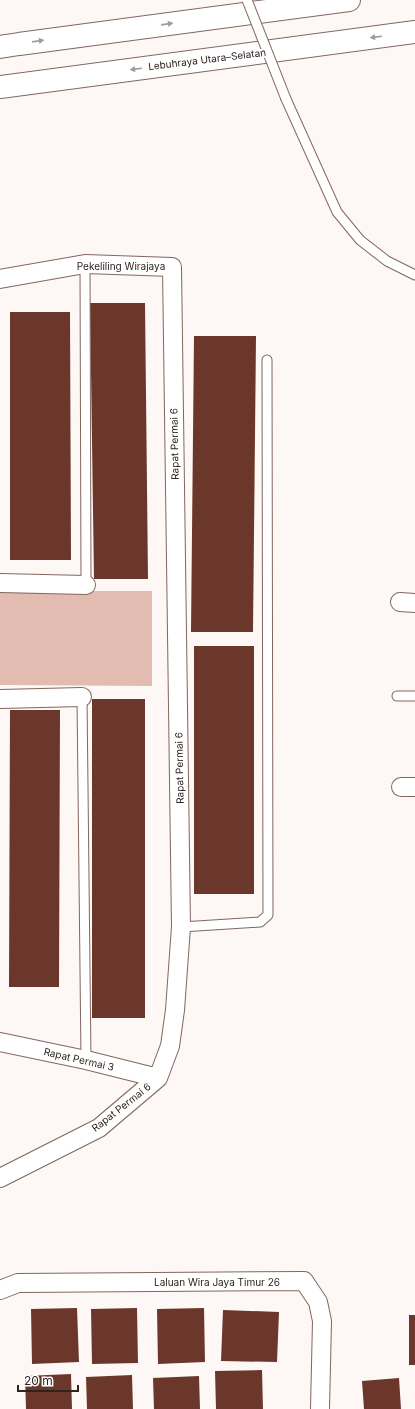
<svg xmlns="http://www.w3.org/2000/svg" width="415" height="1409" viewBox="0 0 415 1409" font-family="Inter,sans-serif">
<style>
.green{fill:#e2bbb1}
.building{fill:#6b372b}
.lines{fill:none;stroke-linecap:round;stroke-linejoin:round}
.lane-casing{stroke:#82665f;stroke-width:11}
.street-casing{stroke:#82665f;stroke-width:20}
.highway-casing{stroke:#82665f;stroke-width:24}
.lane{stroke:#fff;stroke-width:9}
.street{stroke:#fff;stroke-width:18}
.highway{stroke:#fff;stroke-width:22}
.lane-bridge-casing{stroke:#82665f;stroke-width:11;stroke-linecap:butt}
.lane-bridge{stroke:#fff;stroke-width:9}
.oneway{fill:#a19c9b}
.labels{text-anchor:middle;dominant-baseline:central;stroke-width:4;stroke-linejoin:round;paint-order:stroke}
.street-label{font-size:10px;fill:#2f2320;stroke:#fff}
</style>
<rect width="100%" height="100%" fill="#fdf7f5"/>
<path class="green" d="M0,591H152V686L0,685Z"/>
<path class="building" d="M90,303H145L148,579H94Z
M10,312H70L71,560H10Z
M194,336H256L253,632H191Z
M194,646H254V894H194Z
M92,699H145V1018H92Z
M10,710H60L59,987H9Z
M77,1308L79,1362L32,1364L31,1309Z
M137,1308L138,1363L92,1364L91,1309Z
M204,1308L205,1362L158,1364L157,1309Z
M223,1310L279,1312L277,1362L221,1361Z
M409,1315H415V1365H409Z
M262,1370L263,1409H216L215,1371Z
M71,1374L72,1409H26L25,1376Z
M132,1375L133,1409H87L86,1377Z
M199,1376L200,1409H154L153,1378Z
M399,1378L401,1409H364L362,1381Z"/>
<g class="lines">
<g class="lane-casing">
<path id="lane" d="M286,99L337,212L360,240L387,261L415,275
M85,264L86,585
M397,696H415
M82,697L86,1060
M181,927L260,922L268,915L267,360"/>
</g>
<g class="street-casing">
<path id="street" d="M0,279L85,264L172,267L181,927L175,1010L170,1046L158,1078L99,1128L0,1178
M0,583L86,585
M400,602L415,603
M0,699L82,697
M401,787H415
M0,1042L86,1060L158,1078
M0,1290L18,1283L304,1281L318,1302L322,1321L320,1409"/>
</g>
<g class="highway-casing">
<path id="highway" d="M0,47L19,44L349,0
M0,87L415,32"/>
</g>
<use href="#lane" class="lane"/>
<use href="#street" class="street"/>
<use href="#highway" class="highway"/>
<g class="lane-bridge-casing">
<path id="lane-bridge" d="M247,0L286,99"/>
</g>
<use href="#lane-bridge" class="lane-bridge"/>
</g>
<defs><path id="oneway-solid" d="M-6-.8H1V-3.2L6.5 0L1 3.2V.8H-6Z"/></defs>
<g class="oneway">
<use href="#oneway-solid" transform="translate(167 24) rotate(-8)"/>
<use href="#oneway-solid" transform="translate(376 37) rotate(173)"/>
<use href="#oneway-solid" transform="translate(38 41) rotate(-8)"/>
<use href="#oneway-solid" transform="translate(136 69) rotate(173)"/>
</g>
<g class="labels">
<g class="street-label">
<text transform="translate(207 59) rotate(-7)">Lebuhraya Utara–Selatan</text>
<text x="121" y="266">Pekeliling Wirajaya</text>
<text transform="translate(174 444) rotate(-91)">Rapat Permai 6</text>
<text transform="translate(179 768) rotate(-91)">Rapat Permai 6</text>
<text transform="translate(79 1059) rotate(13)">Rapat Permai 3</text>
<text transform="translate(121 1107) rotate(-38)">Rapat Permai 6</text>
<text x="217" y="1282">Laluan Wira Jaya Timur 26</text>
</g>
</g>
<path d="M18 1385v6h60v-6" fill="none" stroke="#2f2320" stroke-width="2"/>
<text x="24" y="1385" font-size="12" fill="#2f2320" stroke="#ffffff" stroke-width="3" paint-order="stroke">20 m</text>
</svg>
